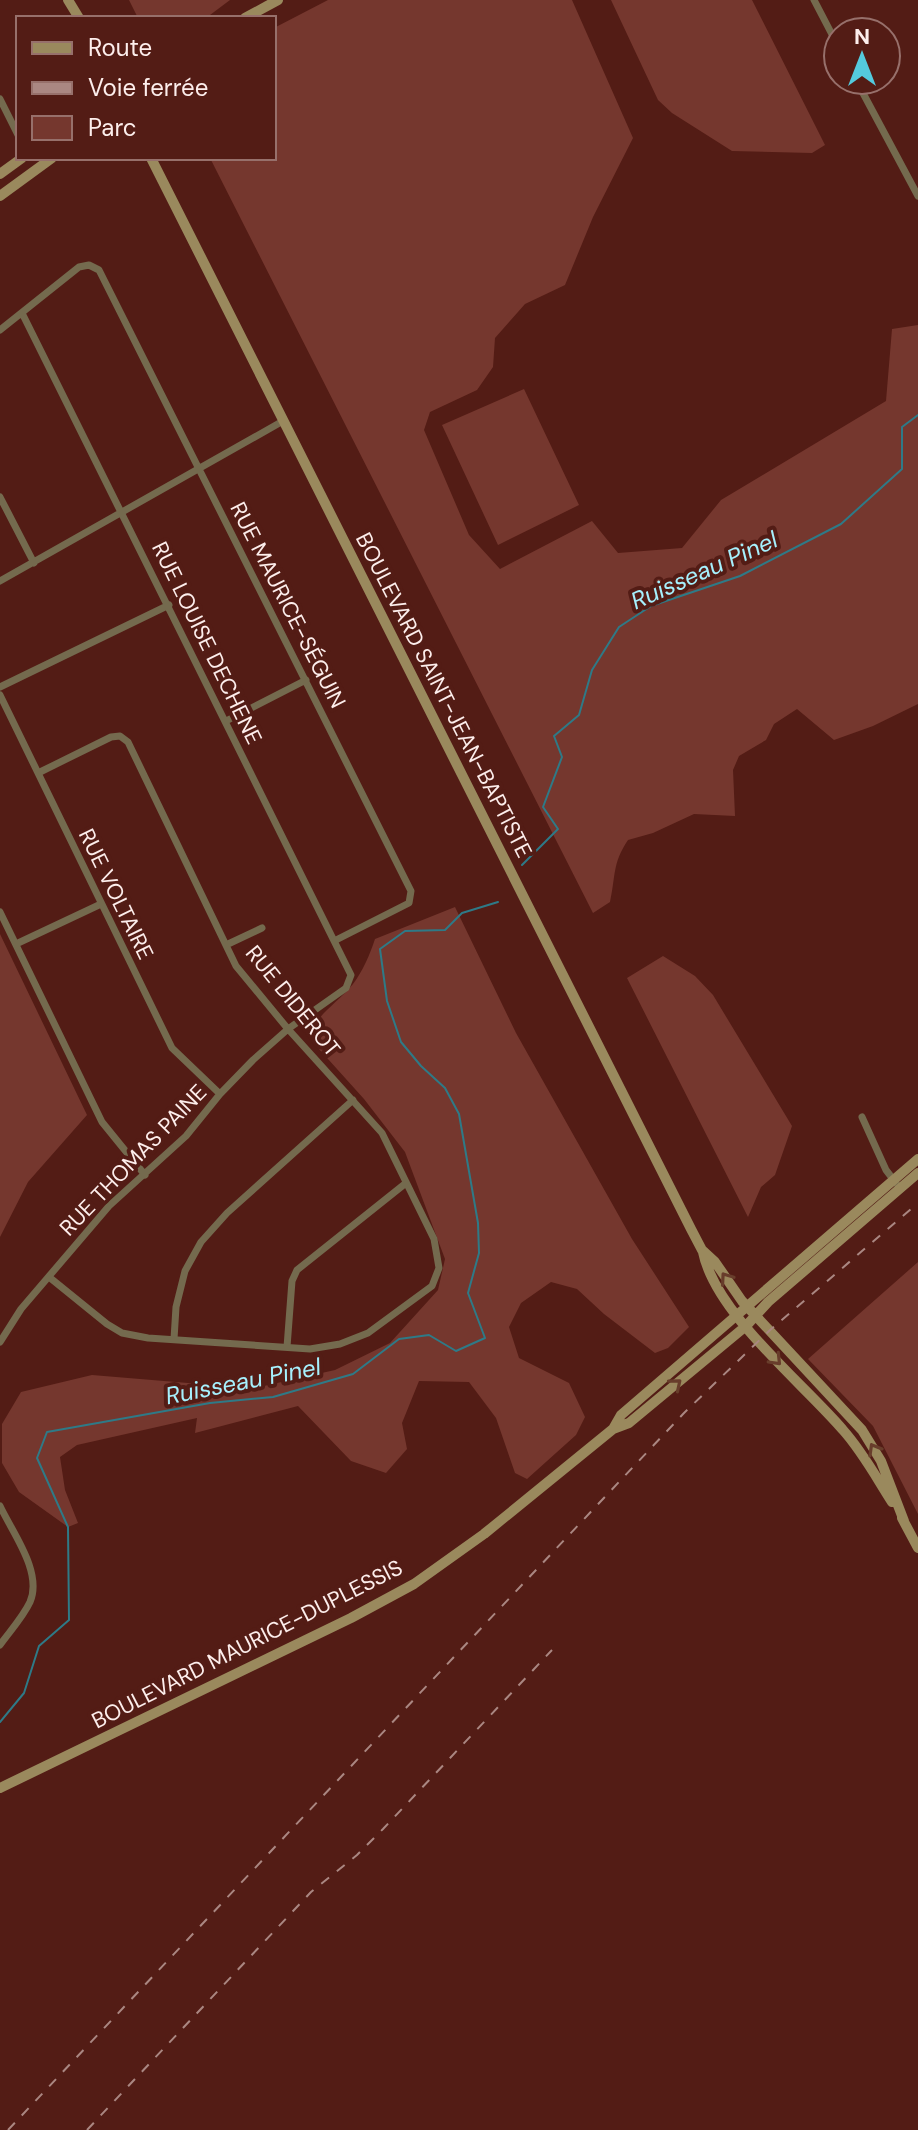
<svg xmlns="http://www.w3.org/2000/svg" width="918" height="2130" viewBox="0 0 918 2130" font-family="'DM Sans',sans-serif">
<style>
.green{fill:#75372e}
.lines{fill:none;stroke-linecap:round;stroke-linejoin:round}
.stream{stroke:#2e7a87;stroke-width:2}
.street{stroke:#746a4e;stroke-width:7}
.secondary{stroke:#9a895d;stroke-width:10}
.rail{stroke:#aa8782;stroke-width:2;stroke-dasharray:10 10;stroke-linecap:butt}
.oneway{stroke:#683d2b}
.labels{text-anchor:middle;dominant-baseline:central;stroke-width:8;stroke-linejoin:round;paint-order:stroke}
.street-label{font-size:22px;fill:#fdeeec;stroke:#531c15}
.water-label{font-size:24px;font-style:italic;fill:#a6f0fd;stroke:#531c15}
</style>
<rect width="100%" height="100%" fill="#531c15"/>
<path class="green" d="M129,0H230L206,18H138Z
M328,0H572L633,138L593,217L565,285L525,304L495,338L493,367L477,390L430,412L424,430L469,535L500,569L592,521L618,553L682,548L721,500L886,401L892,329L918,325V704L873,726L834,740L797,709L774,724L766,740L739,756L733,770L735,816L694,814L653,833L628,840C612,864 616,875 610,902L593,913L210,158H274V28Z
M611,0H752L825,145L812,153L732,151L672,113L658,100Z
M524,389L579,505L498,545L442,425Z
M455,907L516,1033L632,1239L689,1327L668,1348L655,1353L604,1314L577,1289L551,1282L521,1303L509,1327L519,1358L569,1383L585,1417L576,1435L527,1479L515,1473L496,1418L469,1382L419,1381L402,1423L407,1449L386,1473L351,1461L298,1406L195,1433L197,1418L77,1445L60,1457L65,1490L78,1523L68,1527L19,1492L2,1463V1424L21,1392L92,1375L212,1385L250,1386L255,1388L335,1370L390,1343L438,1290L445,1259L405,1152L364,1099L319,1049L310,1031C324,1009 337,1003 353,984C363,971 370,954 375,939Z
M0,934L87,1115L28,1182L0,1237Z
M663,956L695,976L713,995L792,1126L775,1175L761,1187L748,1217L627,978Z
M918,1262V1514L873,1426L808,1359Z"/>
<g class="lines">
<path class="stream" d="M522,865L558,829L543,807L562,757L554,736L579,715L592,670L619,627L651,606L740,576L841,524L902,469V427L918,415
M0,1722L24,1693L39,1646L69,1620L68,1527L37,1458L47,1432L210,1403L273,1397L353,1374L399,1339L429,1335L456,1351L485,1338L468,1293L479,1253L478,1223L459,1114L445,1088L421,1066L401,1042L387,1001L380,949L405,931L445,930L462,913L498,902"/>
<path class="street" d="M814,0L838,46
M856,80L918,196
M0,99L18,135
M0,330L79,267L89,265L99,270L411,891L409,903L336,940
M0,497L34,563
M0,581L283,421
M0,687L169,605
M0,695L172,1048L220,1094
M226,721L306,680
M38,773L111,737L120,736L128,742L236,966L288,1029L382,1133L434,1239L439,1268L432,1286L368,1333L340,1344L310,1349L148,1338L122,1333L107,1324L49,1277
M0,912L102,1122L145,1175
M16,944L101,904
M226,945L262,928
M862,1117L886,1170L896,1183
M174,1339L176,1307L185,1271L201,1242L227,1213L353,1100
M0,1342L21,1309L109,1206L186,1136L220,1094L253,1060L288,1029L346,988L351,975L22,313
M287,1347L292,1281L297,1270L406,1183
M0,1506C12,1532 43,1572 30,1602C23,1617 10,1631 0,1645"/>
<path class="secondary" d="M68,0L79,18
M245,18L278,0
M151,158L691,1229L702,1250L715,1262L742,1301L862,1430L881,1461L904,1521
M0,174L22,158
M0,196L52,158
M703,1252C715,1313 803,1383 843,1430C862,1451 876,1477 892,1502
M613,1429L621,1415L918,1159
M902,1518L918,1548
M0,1788L351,1618L414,1584L484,1534L613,1429L629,1423L746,1326L768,1302L918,1173"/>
<path class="rail" d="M8,2130L684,1413L769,1331L918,1203
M87,2130L311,1892L357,1855L383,1829L552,1650"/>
</g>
<defs><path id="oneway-chevron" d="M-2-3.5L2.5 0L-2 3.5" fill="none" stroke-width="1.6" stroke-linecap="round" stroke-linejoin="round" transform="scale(2)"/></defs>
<g class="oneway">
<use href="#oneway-chevron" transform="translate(726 1278) rotate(-125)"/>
<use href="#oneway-chevron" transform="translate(776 1360) rotate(46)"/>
<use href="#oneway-chevron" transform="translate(676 1384) rotate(-40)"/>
<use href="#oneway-chevron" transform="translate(874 1449) rotate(-120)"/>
</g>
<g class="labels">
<g class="street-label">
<text transform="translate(288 605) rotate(63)">RUE MAURICE-SÉGUIN</text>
<text transform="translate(207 643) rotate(64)">RUE LOUISE DECHENE</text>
<text transform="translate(444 695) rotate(63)">BOULEVARD SAINT-JEAN-BAPTISTE</text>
<text transform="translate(116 894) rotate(64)">RUE VOLTAIRE</text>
<text transform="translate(293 1001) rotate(51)">RUE DIDEROT</text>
<text transform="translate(133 1160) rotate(-46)">RUE THOMAS PAINE</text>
<text transform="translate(247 1644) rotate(-27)">BOULEVARD MAURICE-DUPLESSIS</text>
</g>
<g class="water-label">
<text transform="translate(704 570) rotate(-24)">Ruisseau Pinel</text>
<text transform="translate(243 1381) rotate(-11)">Ruisseau Pinel</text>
</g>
</g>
<rect x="16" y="16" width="260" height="144" fill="#531c15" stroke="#97706b" stroke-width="2"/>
<rect x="32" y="42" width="40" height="12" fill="#9a895d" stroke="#97706b" stroke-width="2"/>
<text x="88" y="56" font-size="24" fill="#fdeeec">Route</text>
<rect x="32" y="82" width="40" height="12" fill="#aa8782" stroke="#97706b" stroke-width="2"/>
<text x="88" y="96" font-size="24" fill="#fdeeec">Voie ferrée</text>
<rect x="32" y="116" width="40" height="24" fill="#75372e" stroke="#97706b" stroke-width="2"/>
<text x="88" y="136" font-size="24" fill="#fdeeec">Parc</text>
<g transform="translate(862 56)"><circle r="38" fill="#531c15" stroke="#97706b" stroke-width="2"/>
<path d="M0-6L14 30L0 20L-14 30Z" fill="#54cadd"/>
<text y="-12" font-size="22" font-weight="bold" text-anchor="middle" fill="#fdeeec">N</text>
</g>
</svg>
